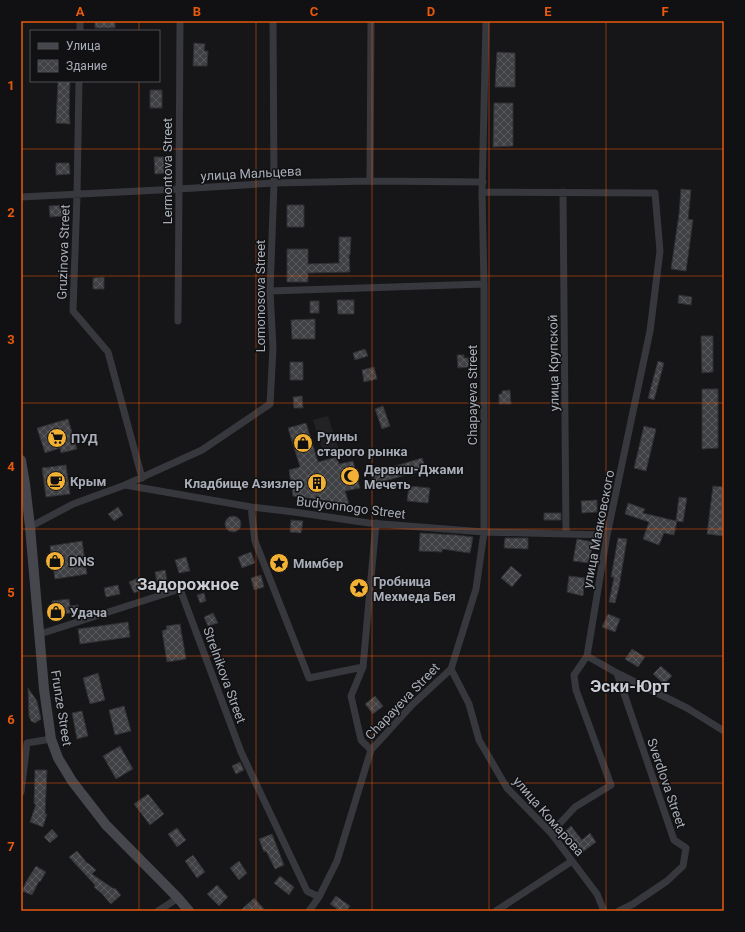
<svg xmlns="http://www.w3.org/2000/svg" width="745" height="932" font-family="Roboto,sans-serif">
  <style>
    .built { fill: #222225 }
    .building { fill: url(#building-cross-hatch); stroke: #303034 }
    .lines { fill: none; stroke-linecap: round; stroke-linejoin: round }
    .minor { stroke: #37383d; stroke-width: 7 }
    .secondary { stroke: #45474d; stroke-width: 10 }
    .grid { fill: none; stroke: #e8590c; stroke-width: 1; stroke-opacity: 0.55 }
    .labels { text-anchor: middle; stroke-width: 3; stroke-linejoin: round; paint-order: stroke }
    .street-label { font-size: 13px; fill: #a8adb8; stroke: #111113 }
    .poi-label { font-size: 13px; font-weight: bold; fill: #a8adb8; stroke: #111113; text-anchor: start }
    .district-label { font-size: 17px; font-weight: bold; fill: #c9ccd4; stroke: #111113 }
    .neatline { fill: none; stroke: #e8590c; stroke-width: 1.5 }
    .grid-label { font-size: 13px; text-anchor: middle; font-weight: bold; fill: #e8590c }
  </style>
  <defs>
    <pattern id="building-cross-hatch" width="8" height="8" patternUnits="userSpaceOnUse"><rect width="8" height="8" fill="#404145"/><path d="M0 0l8 8M0 8l8-8" fill="none" stroke="#595a5e"/></pattern>
  </defs>
  <rect width="100%" height="100%" fill="#161618"/>
  <path class="built" d="M328 416 340 453 325 458 313 420Z"/>
  <path class="building" d="M95 21H115V28H95Z
    M194 43 205 44 204 51H208L207 66H193Z
    M497 52 515 53V87H495Z
    M58 81H70L69 114 70 124 56 123Z
    M150 90H162V108H150Z
    M494 103H513V146L493 147Z
    M154 157H169L170 173 155 174Z
    M56 163H69L70 174 56 175Z
    M681 189 691 190 688 219 693 220 686 271 671 269 679 214Z
    M65 205 66 216 50 217 49 206Z
    M287 205H304V227H287Z
    M339 237H351L350 255H349L350 272 308 273V282H287V249H308V264L339 263Z
    M104 277V289H93V278Z
    M679 295 692 297 691 305 678 303Z
    M337 300H354V314H338Z
    M310 301H319V313H310Z
    M315 319V339H292L291 320Z
    M701 336H713V372L702 373Z
    M365 349 368 356 355 360 353 353Z
    M457 355H464V358H469V367L458 368Z
    M658 361 664 363 654 400 648 398Z
    M290 362H303V380H290Z
    M374 367 377 379 364 382 362 370Z
    M702 389H718V448L702 449Z
    M510 390 511 404H499V394H502V391Z
    M302 396 303 408H294L293 397Z
    M383 406 390 426 382 429 375 409Z
    M68 419 77 449 61 453 60 448 45 453 37 428Z
    M306 423 318 462 337 457 339 464 353 461 360 488 345 491 349 504 293 496 289 470 300 467 288 428Z
    M644 426 656 429 646 471 634 468Z
    M422 458 426 469 375 484 372 473Z
    M66 465 70 494 46 497 42 468Z
    M409 486 430 488 428 503 407 501Z
    M713 486 724 487V536L707 534Z
    M679 497 687 498 683 522 677 521 674 535 664 533 659 545 643 539 649 522 625 514 628 503 645 509 643 513 676 521Z
    M597 500V512L582 513 581 501Z
    M118 507 123 515 114 521 108 514Z
    M544 513H561V520H544Z
    M225 524a8 8 0 1 1 16 0a8 8 0 1 1-16 0Z
    M291 520 303 521 301 533 290 532Z
    M420 533 456 535 473 537 470 553 442 549V552L419 551Z
    M505 538H528V549L504 548Z
    M618 538 627 539 619 587 615 603 609 602 614 577H611Z
    M577 539 593 542 589 563 573 561Z
    M82 541 87 574 55 579 50 546Z
    M251 552 255 563 242 568 238 557Z
    M186 557 190 571 179 573 175 560Z
    M511 566 522 575 512 587 501 578Z
    M165 570 167 580 157 582 155 572Z
    M261 575 264 587 254 590 251 578Z
    M569 576 585 578 583 596 567 592Z
    M140 577 145 588 134 593 129 582Z
    M118 585 120 594 106 597 104 588Z
    M204 593 206 601 200 603 197 595Z
    M69 599 70 606 78 605 79 612 53 615 52 601Z
    M213 613 218 623 208 626 204 617Z
    M608 614 620 619 615 632 602 627Z
    M128 622 130 637 80 644 78 629Z
    M180 624 186 659 167 662 162 631 167 629 166 626Z
    M632 649 645 657 638 667 625 659Z
    M661 666 672 676 664 684 653 674Z
    M98 673 105 700 90 704 83 678Z
    M28 688 37 701 41 719 35 723 31 721 29 716Z
    M375 696 383 706 373 714 365 704Z
    M124 706 131 731 115 735 109 710Z
    M82 711 88 736 77 739 72 713Z
    M120 746 133 769 116 779 103 756Z
    M240 762 244 770 236 774 232 766Z
    M35 770H47L45 814H47L43 827 30 822 36 804H34Z
    M148 794 164 814 150 825 134 804Z
    M571 826 582 840 590 833 596 842 580 854 564 832Z
    M177 828 186 840 177 847 168 834Z
    M52 829 58 836 50 843 44 837Z
    M272 834 284 865 275 869 266 851 264 852 259 839Z
    M77 851 87 863H88L96 870 92 874 114 889 115 888 121 895 111 904 101 893 94 887 95 885 69 857Z
    M193 855 205 872 197 878 185 861Z
    M239 861 247 873 239 880 230 868Z
    M36 866 46 872 40 882 39 881 32 895 22 891 26 882Z
    M280 876 294 887 289 895 274 883Z
    M217 885 228 897 219 906 207 894Z
    M336 896 350 906 346 911H340L330 904Z
    M254 898 266 911H240Z"/>
  <g class="lines">
    <path class="minor" d="M80 31V21
      M79 81 77 195 73 311 108 352 142 478
      M370 181 371 21
      M482 192 655 193 660 251 650 331 607 535 587 656 574 675 576 690 611 785 575 807 551 833
      M563 192 566 534
      M21 197 179 189 274 183 370 181 483 182
      M270 291 484 284
      M178 321 179 189 180 21
      M125 485 202 450 270 404 273 348 270 291 274 183 273 21
      M251 507 255 541 309 678 363 667
      M30 527 73 504 125 485 251 507 294 512 369 523 484 532 607 535
      M40 634 180 589 241 752 307 891 319 897
      M587 656 617 673 687 708 724 731
      M451 669 469 704 479 740 507 788 551 833 597 894 604 911
      M617 673 674 840 686 848 683 866 667 881 633 904 619 911
      M371 750 361 740 351 696 363 667 376 523
      M21 792 27 743 51 739
      M158 911 178 898
      M309 911 319 897 337 861 371 750 412 705 451 669 476 589 484 532V284L482 192 486 21
      M496 911 572 861"/>
    <path class="secondary" d="M21 460 25 484 30 527 44 689 51 739 58 758 72 781 106 825 178 898 189 911"/>
  </g>
  <path class="grid" d="M139 21V31M256 21V911M372 21V911M489 21V911M606 21V911M139 81V911M21 149H724M21 276H724M21 403H724M21 529H724M21 656H724M21 783H724"/>
  <defs>
    <g id="supermarket-disc" transform="scale(1)"><circle r="9.5" fill="#f2b134" stroke="#111113"/><path d="M-6-5.5h2.5l.6 2H6L4.5 2H-2.5L-4.4-4H-6ZM-1.5 3.2a1.3 1.3 0 1 0 .1 0ZM3 3.2a1.3 1.3 0 1 0 .1 0Z" fill="#111"/></g>
    <g id="shop-disc" transform="scale(1)"><circle r="9.5" fill="#f2b134" stroke="#111113"/><path d="M-5-2.5h2.3a2.7 3.5 0 0 1 5.4 0H5L5.5 6h-11ZM-1.5-2.5h3a1.5 2.3 0 0 0-3 0Z" fill="#111"/></g>
    <g id="mosque-disc" transform="scale(1)"><circle r="9.5" fill="#f2b134" stroke="#111113"/><path d="M3.5-4.9A6 6 0 1 0 3.5 4.9A5 5 0 1 1 3.5-4.9Z" fill="#111"/></g>
    <g id="cafe-disc" transform="scale(1)"><circle r="9.5" fill="#f2b134" stroke="#111113"/><path d="M-5.5-4.5H6V0H3Q3 3.5 0 3.5H-2.5Q-5.5 3.5-5.5 0ZM3-3.2v2h1.7v-2ZM-6 4.5H4V6H-6Z" fill="#111"/></g>
    <g id="building-disc" transform="scale(1)"><circle r="9.5" fill="#f2b134" stroke="#111113"/><path d="M-4-6H4V6H1V3H-1V6H-4ZM-2.5-4.3h1.7v1.8h-1.7ZM.8-4.3h1.7v1.8H.8ZM-2.5-1h1.7V.8h-1.7ZM.8-1h1.7V.8H.8Z" fill="#111"/></g>
    <g id="sight-disc" transform="scale(1)"><circle r="9.5" fill="#f2b134" stroke="#111113"/><path d="M0-6L1.8-2.2L6-1.7L2.9 1.2L3.7 5.4L0 3.3L-3.7 5.4L-2.9 1.2L-6-1.7L-1.8-2.2Z" fill="#111"/></g>
  </defs>
  <g fill-rule="evenodd">
    <use href="#supermarket-disc" x="57" y="438"/>
    <use href="#shop-disc" x="303" y="443"/>
    <use href="#mosque-disc" x="350" y="476"/>
    <use href="#cafe-disc" x="56" y="481"/>
    <use href="#building-disc" x="317" y="483"/>
    <use href="#shop-disc" x="55" y="561"/>
    <use href="#sight-disc" x="279" y="563"/>
    <use href="#sight-disc" x="359" y="588"/>
    <use href="#shop-disc" x="56" y="612"/>
  </g>
  <g class="labels">
    <g class="street-label">
      <text transform="translate(167 171) rotate(-90)" y="5">Lermontova Street</text>
      <text transform="translate(251 173) rotate(-3)" y="5">улица Мальцева</text>
      <text transform="translate(63 252) rotate(-88)" y="5">Gruzinova Street</text>
      <text transform="translate(260 296) rotate(-90)" y="5">Lomonosova Street</text>
      <text transform="translate(553 363) rotate(-91)" y="5">улица Крупской</text>
      <text transform="translate(472 395) rotate(-90)" y="5">Chapayeva Street</text>
      <text transform="translate(351 507) rotate(7)" y="5">Budyonnogo Street</text>
      <text transform="translate(598 529) rotate(-79)" y="5">улица Маяковского</text>
      <text transform="translate(225 675) rotate(70)" y="5">Strelnikova Street</text>
      <text transform="translate(402 701) rotate(-46)" y="5">Chapayeva Street</text>
      <text transform="translate(62 708) rotate(81)" y="5">Frunze Street</text>
      <text transform="translate(667 783) rotate(71)" y="5">Sverdlova Street</text>
      <text transform="translate(549 816) rotate(49)" y="5">улица Комарова</text>
    </g>
    <g class="poi-label">
      <text x="317" y="441">Руины<tspan x="317" dy="15">старого рынка</tspan></text>
      <text x="71" y="443">ПУД</text>
      <text x="364" y="474">Дервиш-Джами<tspan x="364" dy="15">Мечеть</tspan></text>
      <text x="70" y="486">Крым</text>
      <text x="303" y="488" text-anchor="end">Кладбище Азизлер</text>
      <text x="69" y="566">DNS</text>
      <text x="293" y="568">Мимбер</text>
      <text x="373" y="586">Гробница<tspan x="373" dy="15">Мехмеда Бея</tspan></text>
      <text x="70" y="617">Удача</text>
    </g>
    <g class="district-label">
      <text x="188" y="590">Задорожное</text>
      <text x="630" y="692">Эски-Юрт</text>
    </g>
  </g>
  <rect width="745" height="932" fill="none" stroke="#111113" stroke-width="44"/>
  <rect x="30" y="30" width="130" height="52" fill="#111113" stroke="#4d4f55"/>
  <rect x="38" y="43" width="20" height="6" fill="#45474d" stroke="#4d4f55"/>
  <text x="66" y="50" font-size="12" fill="#a8adb8">Улица</text>
  <rect x="38" y="60" width="20" height="12" fill="url(#building-cross-hatch)" stroke="#4d4f55"/>
  <text x="66" y="70" font-size="12" fill="#a8adb8">Здание</text>
  <rect x="22" y="22" width="701" height="888" class="neatline"/>
  <g class="grid-label">
    <text x="80" y="16">A</text>
    <text x="197" y="16">B</text>
    <text x="314" y="16">C</text>
    <text x="431" y="16">D</text>
    <text x="548" y="16">E</text>
    <text x="665" y="16">F</text>
    <text x="11" y="90">1</text>
    <text x="11" y="217">2</text>
    <text x="11" y="344">3</text>
    <text x="11" y="471">4</text>
    <text x="11" y="597">5</text>
    <text x="11" y="724">6</text>
    <text x="11" y="851">7</text>
  </g>
</svg>
